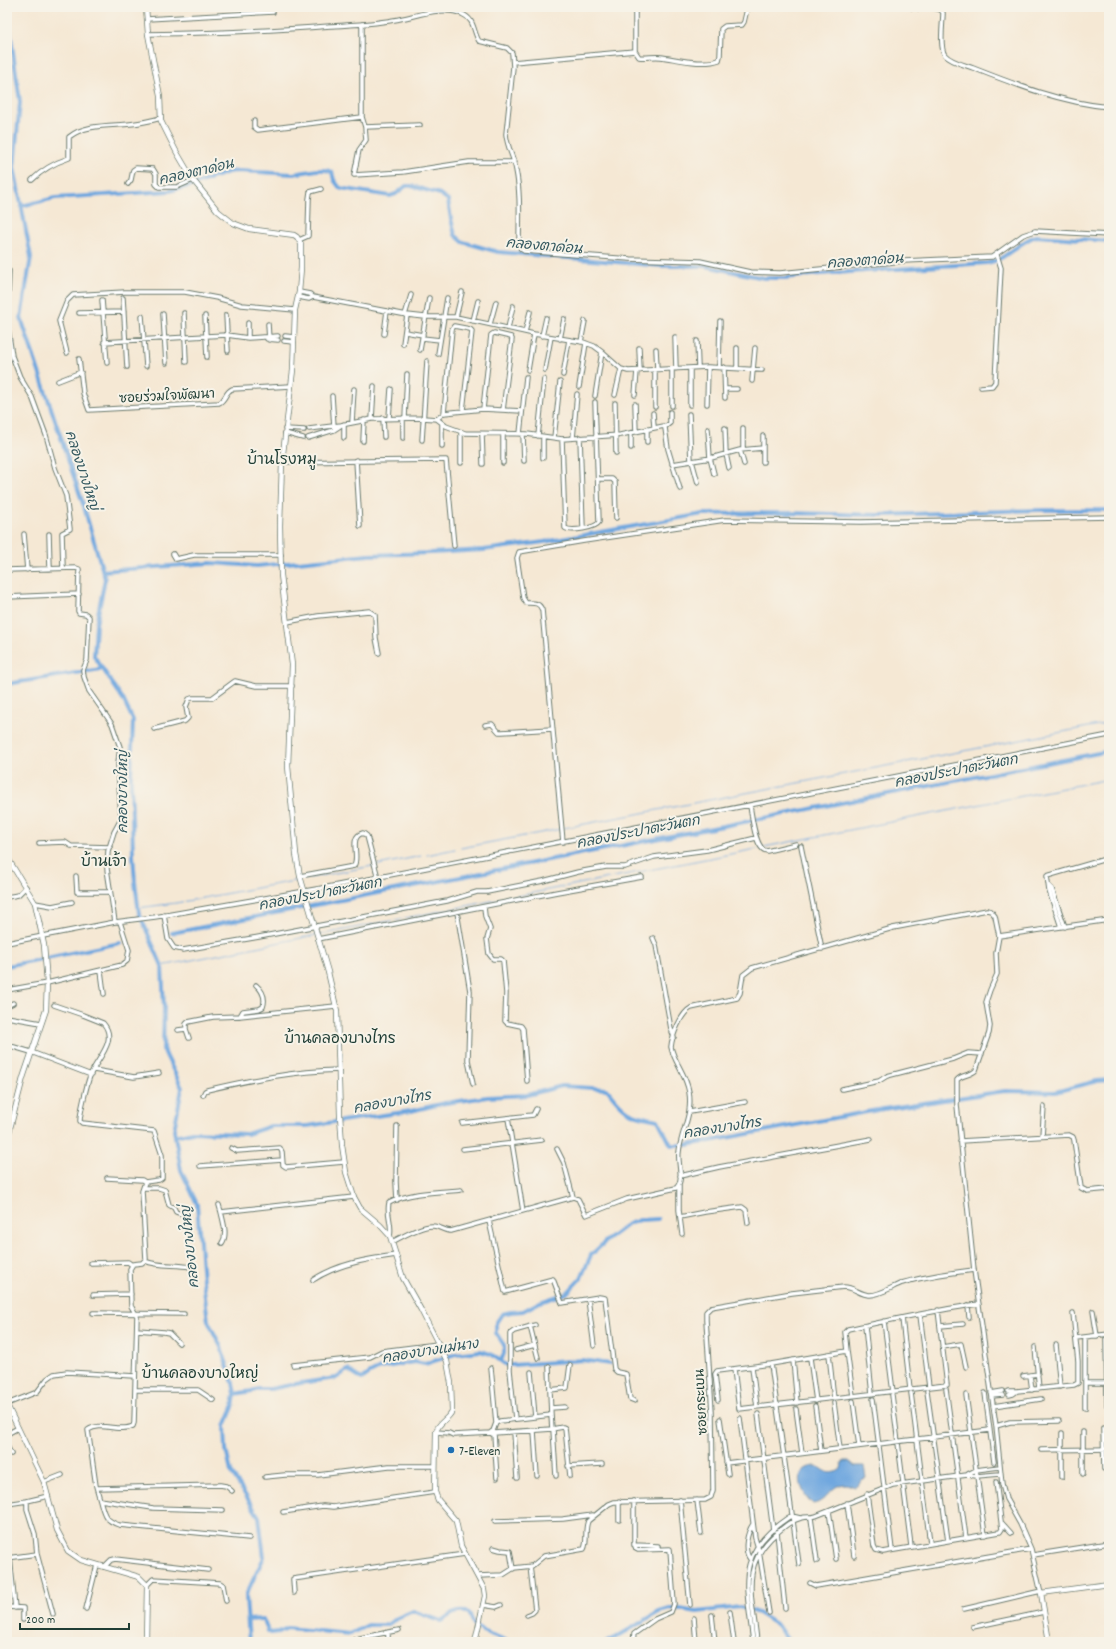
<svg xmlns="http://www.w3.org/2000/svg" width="1116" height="1649" font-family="Dekko,'Playpen Sans Thai',sans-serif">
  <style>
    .water { fill: #70a7df; stroke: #48728a }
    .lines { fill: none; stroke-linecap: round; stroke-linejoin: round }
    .stream { stroke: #70a7df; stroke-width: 1 }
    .canal { stroke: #70a7df; stroke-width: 4 }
    .minor-tunnel { stroke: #cac6b4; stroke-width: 3.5; stroke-dasharray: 3.5 2; stroke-linecap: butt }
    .minor-casing { stroke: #6a796c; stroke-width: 5.5 }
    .tertiary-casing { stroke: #6a796c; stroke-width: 6 }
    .minor { stroke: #fff; stroke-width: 3.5 }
    .tertiary { stroke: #fff; stroke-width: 4.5 }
    .poi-dot { fill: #1f6fb2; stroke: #f7f3e8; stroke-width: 1.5 }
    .labels { text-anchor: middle; stroke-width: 4; stroke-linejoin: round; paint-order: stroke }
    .street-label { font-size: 13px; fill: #1f3d34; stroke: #f7f3e8 }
    .poi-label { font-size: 13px; fill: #1f3d34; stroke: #f7f3e8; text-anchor: start }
    .water-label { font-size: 14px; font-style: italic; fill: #33585f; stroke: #f7f3e8 }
    .quarter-label { font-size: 15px; fill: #1f3d34; stroke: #f7f3e8 }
  </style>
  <rect width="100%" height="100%" fill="#f7f3e8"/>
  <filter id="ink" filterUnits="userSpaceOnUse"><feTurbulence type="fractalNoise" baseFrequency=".025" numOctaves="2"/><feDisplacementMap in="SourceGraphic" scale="8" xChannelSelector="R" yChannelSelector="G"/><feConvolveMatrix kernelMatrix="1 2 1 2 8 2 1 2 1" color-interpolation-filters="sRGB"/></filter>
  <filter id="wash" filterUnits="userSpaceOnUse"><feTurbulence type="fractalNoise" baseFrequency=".012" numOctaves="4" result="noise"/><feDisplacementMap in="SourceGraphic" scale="16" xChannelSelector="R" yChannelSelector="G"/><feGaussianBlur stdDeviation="0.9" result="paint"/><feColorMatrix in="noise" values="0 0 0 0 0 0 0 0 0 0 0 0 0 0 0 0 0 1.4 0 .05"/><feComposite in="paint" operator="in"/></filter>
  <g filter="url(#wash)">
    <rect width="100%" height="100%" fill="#f5e8d4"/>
    <path class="water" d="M845 1461H849L855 1466H864L866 1478 861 1480 858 1485 855 1487C852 1486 848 1484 845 1484 829 1485 828 1502 813 1504 799 1492 792 1466 817 1466 825 1472 832 1476 841 1469L842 1463Z"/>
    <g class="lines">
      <path class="stream" d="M564 828 1109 723
        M764 847 1109 779
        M461 848 561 829
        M427 855 455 849
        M378 865 421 856
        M304 879 372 866
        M138 908 176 903 299 880
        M319 935 761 848
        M162 966 316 935"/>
      <path class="canal" d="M7 9 20 102 14 167 31 257 21 318 84 507 105 579 96 624 94 656 123 699 133 720 131 778 133 855 135 882 139 913 162 966 164 1009 163 1049 182 1088 174 1130 181 1170 197 1204 203 1281 208 1321 221 1347 233 1383 235 1394 233 1407 225 1426 226 1450 231 1472 259 1517 264 1557 246 1595 249 1642
        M21 206 55 198 169 191 190 186 228 172 237 171 293 174 317 170H326L332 172 334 180 340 188 390 196 396 194 406 186H411L440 194 448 200 451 219 455 235 463 242 498 252 662 266H705L764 278H785L820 274 987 263C1006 260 1018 242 1036 236L1109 241
        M102 571 211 563 257 566 369 555 431 553 484 550 544 542 703 514 784 513 880 515 1039 510H1109
        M7 684 101 669
        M172 933 1109 751
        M7 966 120 943
        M175 1136 192 1132 247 1134 271 1126H307L411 1111 445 1103 487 1097 527 1095 562 1086 607 1089C625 1113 630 1115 658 1120L671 1145H688L883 1109 1005 1091 1055 1092 1097 1081 1109 1080
        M501 1361 504 1353V1345L496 1333V1323L502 1314 511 1312 523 1311 540 1302 567 1293 581 1278 591 1255 606 1241 628 1224 640 1220 658 1219
        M235 1394 252 1391 259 1389H270L301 1383 336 1378C341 1376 343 1372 348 1370L358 1377 362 1379 370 1373 380 1368 414 1362 425 1364 455 1354 480 1351 491 1354 506 1365H513L582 1360 610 1364
        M248 1620 263 1619 268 1631 271 1633 279 1632 287 1628 350 1634 368 1625H387L397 1618 413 1611 441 1621C450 1615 458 1609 469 1613L474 1625 482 1631 511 1642
        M523 1642H528
        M608 1642 659 1612 670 1609 674 1608 697 1612 740 1607 758 1613 777 1625 789 1642"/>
    </g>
  </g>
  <g filter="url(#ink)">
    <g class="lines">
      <path class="minor-tunnel" d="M435 1437 453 1435"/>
      <g class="minor-casing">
        <path id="minor" d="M635 7V51L639 57C646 58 654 56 661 57 677 59 703 66 719 60L720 56 721 29 725 26 742 25 744 22 747 9
          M909 7C920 11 932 5 941 10L943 13C943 22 939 48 945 55 951 62 965 65 973 68 1016 85 1063 103 1109 107
          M147 19 273 12
          M362 24V117L365 127 366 140 359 150 354 175 403 172 469 162H515
          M148 34C209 33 269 31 330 26 351 25 373 24 394 20 415 17 442 5 462 14 475 19 473 32 479 41L507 48 512 53 513 67 506 134C507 147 514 158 516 170 521 195 519 220 519 245L521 249 524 251 630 259 700 261 750 272 780 273 904 261 992 257 1023 235 1035 231 1109 235
          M513 62 635 51
          M254 121V127L258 130 362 117
          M365 127 420 125
          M32 180C43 169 54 163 69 158V137C85 124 111 126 130 124 140 123 150 121 161 118
          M128 184 131 180 133 170 136 168 153 169 156 174V184L159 187H177L193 180
          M299 240 308 236 309 199 310 192 321 189
          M9 271 7 322 12 356 20 377 32 397 46 435 55 468 66 496 70 529 62 533 63 568
          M299 292 310 294 313 297
          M298 297 309 299 313 297 407 315 425 317H456L534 334 583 342 594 346 602 352 621 369 628 371 708 367 762 370
          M123 298 127 367
          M102 300 107 363
          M79 313 124 312
          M184 313 186 362
          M163 314 166 363
          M226 315 228 351
          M405 315 411 295
          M142 316 146 366
          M205 316 207 357
          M456 317 462 292
          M473 321 478 301
          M248 323V338
          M268 324 269 340
          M490 324 496 302
          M508 328 513 306
          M405 332 423 335
          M525 332 530 312
          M384 334 387 311
          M285 336 294 337
          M542 336 546 318
          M675 337 676 369
          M422 338 440 340
          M267 339 278 340
          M560 339 564 319
          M284 341 294 342
          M697 341 698 367
          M104 342 206 336 227 335 248 338 278 336
          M581 342 585 321
          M403 344 407 315
          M639 348 640 371
          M656 349 657 369
          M420 350 429 298
          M67 353 59 321 67 301 73 295 125 292H185L217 298 242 305 295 310
          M438 354 447 298
          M79 359 83 393 89 410 219 403C226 400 225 392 232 389L291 386
          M719 367 720 321
          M724 367 725 398
          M690 368V405
          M737 368V348
          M655 369V407
          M672 369V406
          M528 370 534 334
          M545 370 551 337
          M563 375 569 340
          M58 381 81 372
          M752 381 755 348
          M579 387 586 343
          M981 387 992 386 995 382 1001 268 997 255
          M725 389H737
          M615 395 621 369
          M635 395 637 371
          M332 396 334 427
          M595 396 602 352
          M615 403 616 453
          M635 404 636 432
          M707 404 708 367
          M483 409 491 335 494 333 511 337 512 339 503 410
          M444 413 483 409 522 411
          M653 413 654 427
          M689 414 691 461
          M383 418 384 437
          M389 418 391 389
          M405 418 407 374
          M372 419 374 386
          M437 419 444 413 452 329 454 326 470 329 472 331 463 410
          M352 422 354 389
          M665 427 670 423V412
          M725 428 726 454 729 468
          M285 429 304 430
          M309 429 341 425 372 419 423 418 437 419 446 426 465 433 527 434 562 439 620 435 664 426 665 428 668 449 680 489
          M647 429V442
          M708 429 710 458 714 474
          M285 433 303 438
          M631 433V448
          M482 434 483 464
          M503 434V463
          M520 434 526 377
          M523 434 524 461
          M538 436 544 379
          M763 436V462
          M543 437V458
          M580 437 583 528
          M308 438 334 430 340 426
          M344 438V424
          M403 438V418
          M554 438 560 382
          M573 438 577 394
          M562 439 565 528C571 532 596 528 599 522L595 402
          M422 440 427 361
          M363 441 364 420
          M442 446V424
          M743 449V428
          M740 450 744 464
          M356 460 360 526
          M692 461 698 483
          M282 462 446 460 454 546
          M461 463V432
          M672 464 711 458 740 450 763 448
          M598 479H612L615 482 616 518
          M24 534 27 570
          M49 534 50 569
          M173 554 176 559 194 555H281
          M7 570 76 568 79 569 78 611 79 613 86 614 89 617 87 660 83 670 84 677 89 691 112 724 120 747 118 763 121 819 114 832 108 851 107 869 115 922
          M7 597 79 594
          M287 622 318 616 369 611 375 615 376 638 379 653
          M485 725 492 724 499 732H502L552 729
          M154 729 185 721 188 718 186 707 189 699 192 698H212L235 681 256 686H292
          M750 806C752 816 755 850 767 851L796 844
          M563 842 542 610C539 602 534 603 526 603L523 598 517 558 519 552 584 541 725 520 861 522 1109 517
          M39 843 65 842 71 846 110 847
          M801 846 822 949
          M76 876 77 892H109
          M300 876 354 866C360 856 348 837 363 833L367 836 378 878
          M1049 886 1052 889 1065 927
          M7 897 18 895 26 887
          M35 903 52 906 72 902
          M484 907 485 916 490 929 487 939 489 954 493 959H501L503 961 506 993 505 1021 507 1023 521 1026 523 1029 527 1081
          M457 912 470 991 468 1060 473 1084
          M164 915 168 939 174 948 183 950 259 937 447 901 477 892H487L543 881 578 872 606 867H625L654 857 707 850 756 838
          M1061 927 1049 891 1047 876 1109 858
          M999 936 1109 920
          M653 938 656 945 671 1029 674 1037
          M318 939 557 892 642 877
          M7 943 115 922 155 917 328 887 1109 735
          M101 971 104 994
          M7 990 47 983 122 965 127 961 129 950 120 922
          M54 1005 83 1015 103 1023C119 1041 96 1059 90 1076 87 1084 80 1113 80 1121L82 1123 154 1131 162 1155V1178L159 1180 145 1182 142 1191 146 1259 142 1263 133 1264 130 1269 131 1306 137 1316 134 1423 133 1426C120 1433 101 1421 88 1430L96 1486 100 1500 153 1508 223 1510
          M7 1006 13 1003
          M240 1016 243 1011 259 1009 263 1007C266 998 263 991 256 985
          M7 1017 41 1023
          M186 1029 189 1038
          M178 1030 186 1029V1024L188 1022 213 1017 240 1016 336 1006
          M7 1045 31 1052 91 1075
          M94 1070 134 1077 159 1073
          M842 1089 879 1081 887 1076 953 1059 968 1053 982 1054
          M203 1095 205 1091 207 1090C250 1080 294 1071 339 1070
          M690 1112 745 1102
          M508 1118 523 1211
          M462 1123 533 1115 536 1109
          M397 1126 396 1182 397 1200
          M1042 1136 1044 1106
          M960 1141 1069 1135 1073 1137 1074 1140 1081 1188 1087 1191 1109 1189
          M231 1148 237 1151 280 1148 282 1152 283 1165 286 1167 344 1162
          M463 1149 542 1140
          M557 1149 564 1163 573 1197
          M200 1166 282 1160
          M680 1176 719 1167 871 1139
          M107 1178 142 1180 145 1182
          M679 1185V1210L682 1234
          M143 1188H159L165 1190 169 1205 174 1208 176 1212 186 1216
          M219 1205 221 1212 354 1197
          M221 1212C223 1221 228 1235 222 1243
          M680 1217 705 1212 742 1207 746 1210 748 1223
          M489 1221 505 1292 553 1279 562 1303 599 1297 605 1298 614 1369 617 1372 626 1374 630 1399 635 1401
          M390 1236C393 1225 386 1214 389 1203 410 1192 438 1192 461 1190
          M392 1242C401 1237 423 1225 433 1226 439 1226 444 1231 451 1231L573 1197 578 1199 586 1215 627 1199 676 1188C685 1180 677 1163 679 1152 681 1131 693 1115 689 1092 686 1074 674 1062 671 1047 672 1036 681 1013 691 1008L737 998 740 993 743 975 752 968 893 928 987 910 991 911 995 916 999 936 996 953 997 974 990 990 986 1002 990 1026 989 1033 976 1070C971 1076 962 1074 957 1080V1105L974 1270 996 1426 1002 1484 1006 1499 1020 1524 1031 1549 1041 1593
          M145 1261C159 1267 175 1264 190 1267
          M91 1263 128 1262 132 1265
          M313 1280C337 1264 367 1259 396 1255
          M93 1295 131 1294
          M588 1299 594 1346
          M968 1305 969 1317
          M1093 1311 1097 1336
          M93 1313 184 1314
          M920 1315 929 1387
          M902 1318 910 1389
          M884 1321 893 1392
          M530 1326 538 1358
          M865 1326 872 1394
          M940 1326 963 1324
          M137 1330 164 1332 169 1333 179 1343
          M1076 1338 1109 1334
          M1106 1339 1107 1405
          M1085 1340V1408
          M1056 1345 1060 1387
          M942 1347 961 1344 966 1367
          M1035 1347 1039 1389
          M516 1350 535 1345
          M847 1351 853 1396
          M829 1354 834 1399
          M810 1358 816 1401
          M793 1360 797 1403
          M771 1364 799 1564
          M293 1365 370 1357 382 1351 438 1344
          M549 1367 551 1415
          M752 1367 757 1407
          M491 1368 496 1423
          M734 1369 739 1409 947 1385 938 1310
          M531 1372 535 1417
          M1030 1375 1032 1390
          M1023 1376 1038 1374
          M1085 1383H1109
          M946 1389 966 1538
          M135 1390H198L213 1400
          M550 1390 567 1388 570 1365
          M927 1391 948 1541
          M1008 1391H1017L1074 1385 1078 1383V1361L1073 1313
          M911 1393 930 1543
          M985 1393 994 1462
          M991 1393 1003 1391
          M892 1395 911 1546
          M966 1395 985 1535
          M1009 1395 1013 1394 1017 1391
          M992 1396 1003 1395
          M873 1399 892 1550
          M718 1400 715 1374 717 1371 771 1364 847 1351 845 1332 848 1329C892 1320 935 1310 979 1304
          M853 1401 859 1446
          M834 1403 840 1449
          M7 1404 37 1392 47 1379 54 1374 67 1372 135 1376
          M815 1406 821 1451
          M993 1406 1041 1399
          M551 1408 565 1407
          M796 1409 802 1453
          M758 1414 773 1530
          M740 1418 755 1538 759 1551 769 1613
          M515 1419 510 1370V1334L514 1331 535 1325
          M720 1419 728 1474
          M996 1426 1010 1422 1059 1421
          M1103 1428 1104 1469
          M552 1429 563 1427 565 1428 570 1476
          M553 1429 556 1476
          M493 1431 494 1434H492L491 1432 493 1431 496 1423 500 1421 551 1415 552 1429 494 1433
          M534 1431 537 1476
          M436 1432 449 1433 453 1435 491 1433
          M514 1432 517 1478
          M1083 1432V1474
          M7 1434 18 1428
          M494 1434 497 1478
          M7 1446 11 1454
          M1041 1450 1109 1449
          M726 1463 990 1430
          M568 1466 602 1464
          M968 1474 976 1470 999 1467
          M265 1477 285 1475H318L389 1466H434
          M1062 1477V1433
          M44 1482 62 1475
          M97 1488 220 1485 226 1486 232 1491
          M867 1494 874 1546 876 1550 883 1552 1000 1532 1002 1529 996 1482
          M100 1500C104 1514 104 1520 119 1525L249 1538
          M680 1500 690 1605
          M697 1500 701 1533
          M634 1501V1545L658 1546
          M847 1503 854 1556
          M7 1504 27 1501
          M829 1511 836 1559
          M283 1512 323 1506 333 1507 435 1492
          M811 1518 817 1561
          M619 1520V1501
          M495 1521 563 1519 593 1515
          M1002 1523 1011 1533
          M777 1532 785 1608
          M493 1548 500 1550 510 1551 513 1569
          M37 1554 53 1614
          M1033 1555 1109 1543
          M10 1557 15 1608
          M7 1558 37 1554 35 1534 27 1509V1501L48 1496
          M750 1559C743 1550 747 1533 753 1524
          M104 1567 111 1560 115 1559 208 1570
          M478 1576 503 1575 514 1568 532 1566 544 1556 584 1549C588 1541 584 1530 588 1521L609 1504 614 1502 705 1500 711 1497 713 1490 712 1412 706 1320V1312L711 1307 792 1293 844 1287C854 1287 860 1295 870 1295 880 1295 892 1287 902 1283 925 1276 950 1273 974 1270
          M810 1583 816 1586 1031 1549
          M147 1585 153 1579 220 1583 223 1585 226 1601
          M294 1593 293 1579 465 1554
          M483 1605 496 1607 501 1605
          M7 1607 23 1608V1620
          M86 1609 97 1565
          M964 1609 1041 1591
          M730 1612 734 1642
          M527 1615 532 1613 535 1610 530 1566
          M712 1615 715 1642
          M694 1618 696 1642
          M973 1627 1044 1612
          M388 1632V1642
          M353 1642 355 1639 399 1630
          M633 1642 634 1634 655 1619 671 1612 674 1604 670 1549 638 1550 636 1549 635 1546
          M753 1642C747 1585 733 1554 789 1517L792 1516 800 1518
          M757 1642C753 1598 738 1565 778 1532 785 1526 792 1520 801 1518 806 1516 811 1518 816 1516L893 1485 967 1475 977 1476 1000 1474"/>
      </g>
      <g class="tertiary-casing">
        <path id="tertiary" d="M146 7 148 34 160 96 161 121 176 151 193 180 218 211 233 223 249 229 294 235 297 237 301 244V268L299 292 295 310 293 370 282 462 280 526 281 575 292 665 288 766 296 854 300 876 328 972 337 1011 340 1115 342 1145 346 1172 354 1197 360 1208 380 1225 390 1236 403 1278 421 1310 447 1361 451 1383 452 1411C448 1420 438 1422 436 1432L435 1492 438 1500 456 1521 461 1546 484 1589 485 1596 475 1642
          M7 857 35 903 44 945 47 983 46 1010 23 1078 7 1140
          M7 1405 44 1482 57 1530 68 1551 81 1560 139 1577 147 1585 146 1642
          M1049 1642 1041 1593 1109 1584"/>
      </g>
      <use href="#minor" class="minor"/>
      <use href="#tertiary" class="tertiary"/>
    </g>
  </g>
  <circle class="poi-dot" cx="451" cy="1450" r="4"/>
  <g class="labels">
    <g class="street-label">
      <text transform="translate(167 395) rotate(-3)" y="5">ซอยร่วมใจพัฒนา</text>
      <text transform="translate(700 1402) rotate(-93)" y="5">ซอยกระเบน</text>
    </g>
    <g class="poi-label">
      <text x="459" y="1455">7-Eleven</text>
    </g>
    <g class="water-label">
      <text transform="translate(196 171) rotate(-13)" y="5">คลองตาด่อน</text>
      <text transform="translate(544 245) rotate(5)" y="5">คลองตาด่อน</text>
      <text transform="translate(865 260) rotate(-4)" y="5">คลองตาด่อน</text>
      <text transform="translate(83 470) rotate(72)" y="5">คลองบางใหญ่</text>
      <text transform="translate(956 770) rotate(-11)" y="5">คลองประปาตะวันตก</text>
      <text transform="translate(122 792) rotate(-90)" y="5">คลองบางใหญ่</text>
      <text transform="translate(638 831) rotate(-11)" y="5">คลองประปาตะวันตก</text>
      <text transform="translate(320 893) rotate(-11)" y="5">คลองประปาตะวันตก</text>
      <text transform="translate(392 1101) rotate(-10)" y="5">คลองบางไทร</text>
      <text transform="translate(722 1127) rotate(-9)" y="5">คลองบางไทร</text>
      <text transform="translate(189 1247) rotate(-96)" y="5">คลองบางใหญ่</text>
      <text transform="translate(430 1350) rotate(-9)" y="5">คลองบางแม่นาง</text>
    </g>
    <g class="quarter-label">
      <text x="282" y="464">บ้านโรงหมู</text>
      <text x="104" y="866">บ้านเจ้า</text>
      <text x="340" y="1043">บ้านคลองบางไทร</text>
      <text x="200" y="1378">บ้านคลองบางใหญ่</text>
    </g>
  </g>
  <rect width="1116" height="1649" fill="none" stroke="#f7f3e8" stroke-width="24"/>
  <path d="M20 1623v6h109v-6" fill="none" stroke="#1f3d34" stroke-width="2"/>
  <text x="26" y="1623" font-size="12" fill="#1f3d34" stroke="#f7f3e8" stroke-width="3" paint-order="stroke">200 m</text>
</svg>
